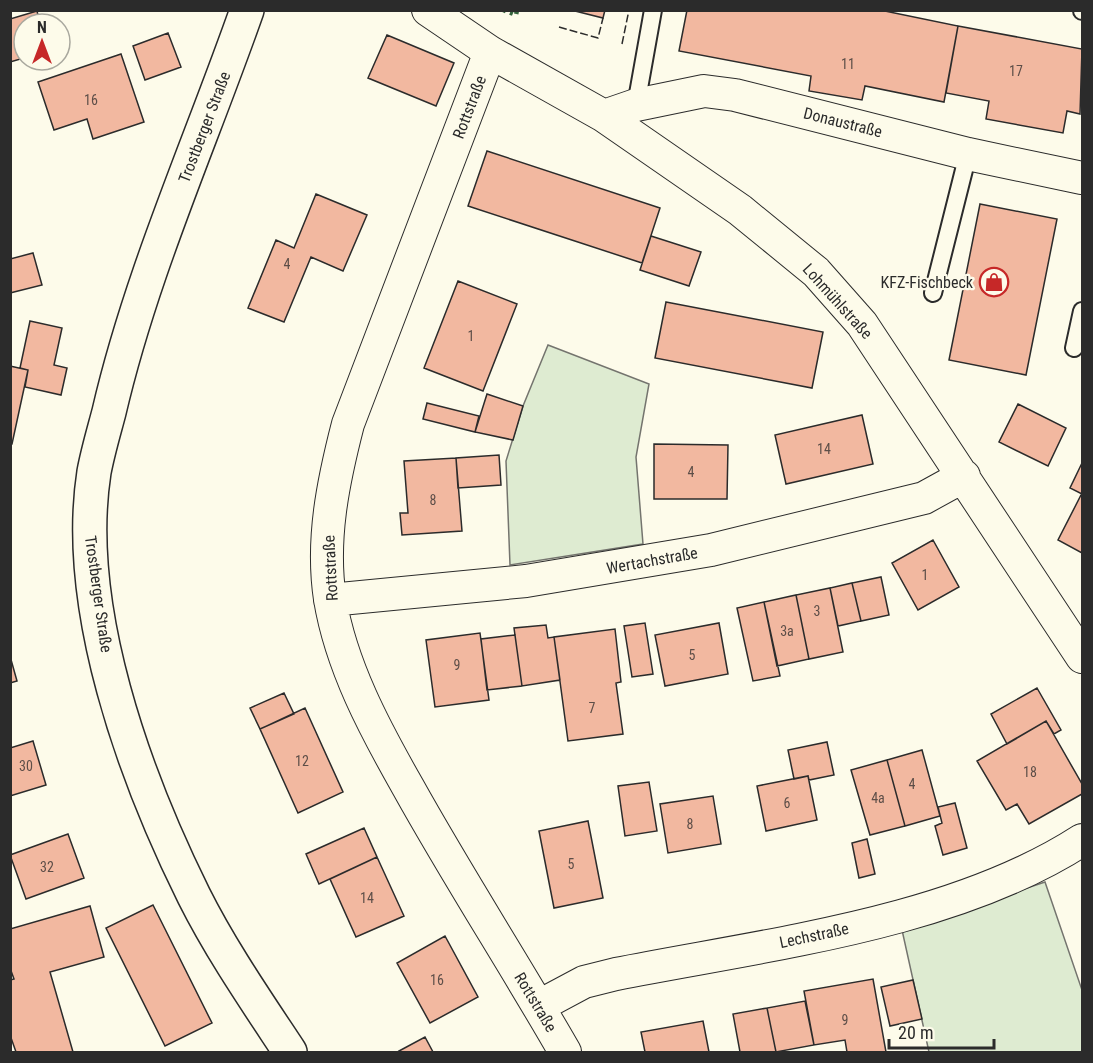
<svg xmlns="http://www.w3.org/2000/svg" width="1093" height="1063" font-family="'Roboto Condensed',sans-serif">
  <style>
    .green { fill: #deebd1; stroke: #74746e; stroke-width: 1.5 }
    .building { fill: #f2b8a0; stroke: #2b2b2b; stroke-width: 1.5 }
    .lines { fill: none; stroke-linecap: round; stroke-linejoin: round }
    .lane-casing { stroke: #2b2b2b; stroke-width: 20 }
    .street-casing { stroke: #2b2b2b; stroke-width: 34 }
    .secondary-casing { stroke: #2b2b2b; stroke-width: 36 }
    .lane { stroke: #fdfbea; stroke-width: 16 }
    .street { stroke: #fdfbea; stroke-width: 32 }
    .secondary { stroke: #fdfbea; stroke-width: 33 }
    .hedge { stroke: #34623c; stroke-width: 4.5; stroke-dasharray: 3 4.5; stroke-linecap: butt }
    .fence { stroke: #2b2b2b; stroke-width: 1.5; stroke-dasharray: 8 3; stroke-linecap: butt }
    .labels { text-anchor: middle; stroke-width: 4.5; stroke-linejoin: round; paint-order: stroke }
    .number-label { font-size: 14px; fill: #5d4e48 }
    .street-label { font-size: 16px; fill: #2b2b2b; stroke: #fdfbea }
    .poi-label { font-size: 16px; fill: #2b2b2b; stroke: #fdfbea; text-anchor: end }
  </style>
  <rect width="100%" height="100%" fill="#fdfbea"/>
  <path class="green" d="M548 345 649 384 636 457 643 544 510 565 506 461 523 406Z
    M1045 882 1082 990V1052H929L902 930Z"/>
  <path class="building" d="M571 10H605L603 18Z
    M687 10H880L958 26 944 102 865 86 862 100 809 91 811 76 679 51Z
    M37 11 40 24H24V58L10 62V19Z
    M958 26 1082 49 1080 114 1067 111 1063 133 986 119 989 101 946 93Z
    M168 33 181 67 145 80 133 46Z
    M387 35 454 63 436 106 368 78Z
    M121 54 144 122 93 139 87 119 54 130 38 82Z
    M487 151 660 208 642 263 468 206Z
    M316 194 367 215 343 271 311 257 284 322 248 308 276 240 294 248Z
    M980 204 1057 219 1026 375 949 360Z
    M651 236 701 252 689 286 640 270Z
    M33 253 42 285 10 293V259Z
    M458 281 517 304 483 391 424 368Z
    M666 302 823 332 812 388 655 358Z
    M30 321 62 328 54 365 67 368 61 395 25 387 28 370 20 368Z
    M10 366 28 370 12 444H10Z
    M487 394 523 406 513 440 475 432Z
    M427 403 479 416 475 432 423 419Z
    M1018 404 1066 428 1048 466 999 442Z
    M862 415 873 464 786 484 775 435Z
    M654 444 728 445 727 499H654Z
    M499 455 501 485 458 488 456 458Z
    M456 458 462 531 402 535 400 513H408L404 461Z
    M1082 463V494L1070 488Z
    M1081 495 1082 496V553L1058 540Z
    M933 540 959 587 918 610 892 563Z
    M881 577 889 615 861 621 852 583Z
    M852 583 861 621 838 626 830 588Z
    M830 588 843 652 809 659 796 595Z
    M796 595 809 659 777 666 764 602Z
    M764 602 780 676 753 681 737 608Z
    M645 623 653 674 632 677 624 626Z
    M719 623 728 674 665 686 655 635Z
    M546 625 548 638 554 637 560 680 522 686 514 628Z
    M615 629 621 682 616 683 623 734 568 741 554 637Z
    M480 633 489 700 435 707 426 640Z
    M515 635 522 686 487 690 481 639Z
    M10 656 17 681 10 683Z
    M1037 688 1061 730 1054 734 1046 721 1007 744 991 714Z
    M284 693 294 714 260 729 250 708Z
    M305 708 343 792 298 813 260 729Z
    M1046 721 1082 784V794L1029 824 1017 804 1006 810 977 761Z
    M33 741 46 785 10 796V748Z
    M827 742 834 775 809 780 808 776 794 779 788 750Z
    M922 750 940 816 905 826 887 760Z
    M887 760 905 826 870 835 851 770Z
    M808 776 817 820 766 831 757 786Z
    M649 782 657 831 625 836 618 786Z
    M713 796 721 844 668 853 660 804Z
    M955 803 967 848 943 855 935 826 942 823 938 807Z
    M588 821 603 898 554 908 539 831Z
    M364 828 377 857 319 884 306 854Z
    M68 834 84 878 26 899 10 855Z
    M867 839 875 874 859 878 852 843Z
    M377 857 404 916 356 937 330 879Z
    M153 905 212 1023 165 1046 106 928Z
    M90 906 104 957 50 972 73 1052H16L10 1035V980L14 979 10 968V929Z
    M445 936 478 997 430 1023 397 963Z
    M873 979 886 1052H847L845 1040 814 1045 804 991Z
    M913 980 922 1019 890 1026 881 987Z
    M805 1001 814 1045 776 1052 767 1008Z
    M767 1008 776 1052H740L733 1014Z
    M703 1021 709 1052H645L641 1032Z
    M425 1037 433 1052H400L399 1051Z"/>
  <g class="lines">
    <g class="lane-casing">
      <path id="lane" d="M1082 10V11
        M636 105 653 10
        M933 293 968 154
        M1074 348 1082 311"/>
    </g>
    <g class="street-casing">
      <path id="street" d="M428 10 490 52 604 116 740 210 816 272 862 324 1082 657
        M490 52 348 424C333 482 321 540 330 599 341 666 375 729 408 787 458 877 514 963 565 1052
        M604 116 636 105 704 91 735 95 968 154 1082 178
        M330 600 526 581 711 550 924 498 964 476
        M539 1006 584 982 616 974C767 944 952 924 1082 840"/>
    </g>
    <g class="secondary-casing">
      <path id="secondary" d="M247 10C200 144 141 274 109 412 104 431 98 451 94 472 73 607 134 775 194 896 221 950 257 1002 290 1052"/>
    </g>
    <use href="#lane" class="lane"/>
    <use href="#street" class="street"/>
    <use href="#secondary" class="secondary"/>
    <path class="hedge" d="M503 10 516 15 517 10"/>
    <path class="fence" d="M559 27 598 38 603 18
      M622 44 629 10"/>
  </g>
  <defs>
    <g id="shop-ring" transform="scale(1.5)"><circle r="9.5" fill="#fdfbea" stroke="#c62828" stroke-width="1.5"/><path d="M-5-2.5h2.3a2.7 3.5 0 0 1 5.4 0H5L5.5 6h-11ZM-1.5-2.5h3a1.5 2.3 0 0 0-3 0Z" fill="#c62828"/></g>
  </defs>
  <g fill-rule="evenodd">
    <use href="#shop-ring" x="994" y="282"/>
  </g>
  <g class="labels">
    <g class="number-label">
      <text x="848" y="69">11</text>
      <text x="1016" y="76">17</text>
      <text x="91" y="105">16</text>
      <text x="287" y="269">4</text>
      <text x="471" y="341">1</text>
      <text x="824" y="454">14</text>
      <text x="691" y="477">4</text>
      <text x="433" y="505">8</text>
      <text x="925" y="580">1</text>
      <text x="817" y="616">3</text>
      <text x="787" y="636">3a</text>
      <text x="692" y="660">5</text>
      <text x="457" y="670">9</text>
      <text x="592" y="713">7</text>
      <text x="302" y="766">12</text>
      <text x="26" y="771">30</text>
      <text x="1030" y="777">18</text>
      <text x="912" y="789">4</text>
      <text x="878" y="803">4a</text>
      <text x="787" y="808">6</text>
      <text x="690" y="829">8</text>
      <text x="571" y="869">5</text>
      <text x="47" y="872">32</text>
      <text x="367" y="903">14</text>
      <text x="437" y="985">16</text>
      <text x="845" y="1025">9</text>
    </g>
    <g class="street-label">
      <text transform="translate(469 107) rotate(-69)" y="6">Rottstraße</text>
      <text transform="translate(843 122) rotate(14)" y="6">Donaustraße</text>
      <text transform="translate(204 127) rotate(-69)" y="6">Trostberger Straße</text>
      <text transform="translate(838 301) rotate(48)" y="6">Lohmühlstraße</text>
      <text transform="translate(652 560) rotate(-10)" y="6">Wertachstraße</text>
      <text transform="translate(330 568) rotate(-93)" y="6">Rottstraße</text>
      <text transform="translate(99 594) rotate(82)" y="6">Trostberger Straße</text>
      <text transform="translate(814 935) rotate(-12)" y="6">Lechstraße</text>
      <text transform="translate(536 1002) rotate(59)" y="6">Rottstraße</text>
    </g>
    <g class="poi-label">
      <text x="973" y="288">KFZ-Fischbeck</text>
    </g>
  </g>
  <rect width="1093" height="1063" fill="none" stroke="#2b2b2b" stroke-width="24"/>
  <g transform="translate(42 42)"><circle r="28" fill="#fdfbea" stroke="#a9a89e" stroke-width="1.5"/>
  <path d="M0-4.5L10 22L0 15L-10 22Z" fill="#c62828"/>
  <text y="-9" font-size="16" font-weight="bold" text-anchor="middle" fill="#2b2b2b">N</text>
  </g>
  <path d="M889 1039v9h105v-9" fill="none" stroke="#2b2b2b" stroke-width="3"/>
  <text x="898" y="1039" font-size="18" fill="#2b2b2b" stroke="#fdfbea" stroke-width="4.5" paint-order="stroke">20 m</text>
</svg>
